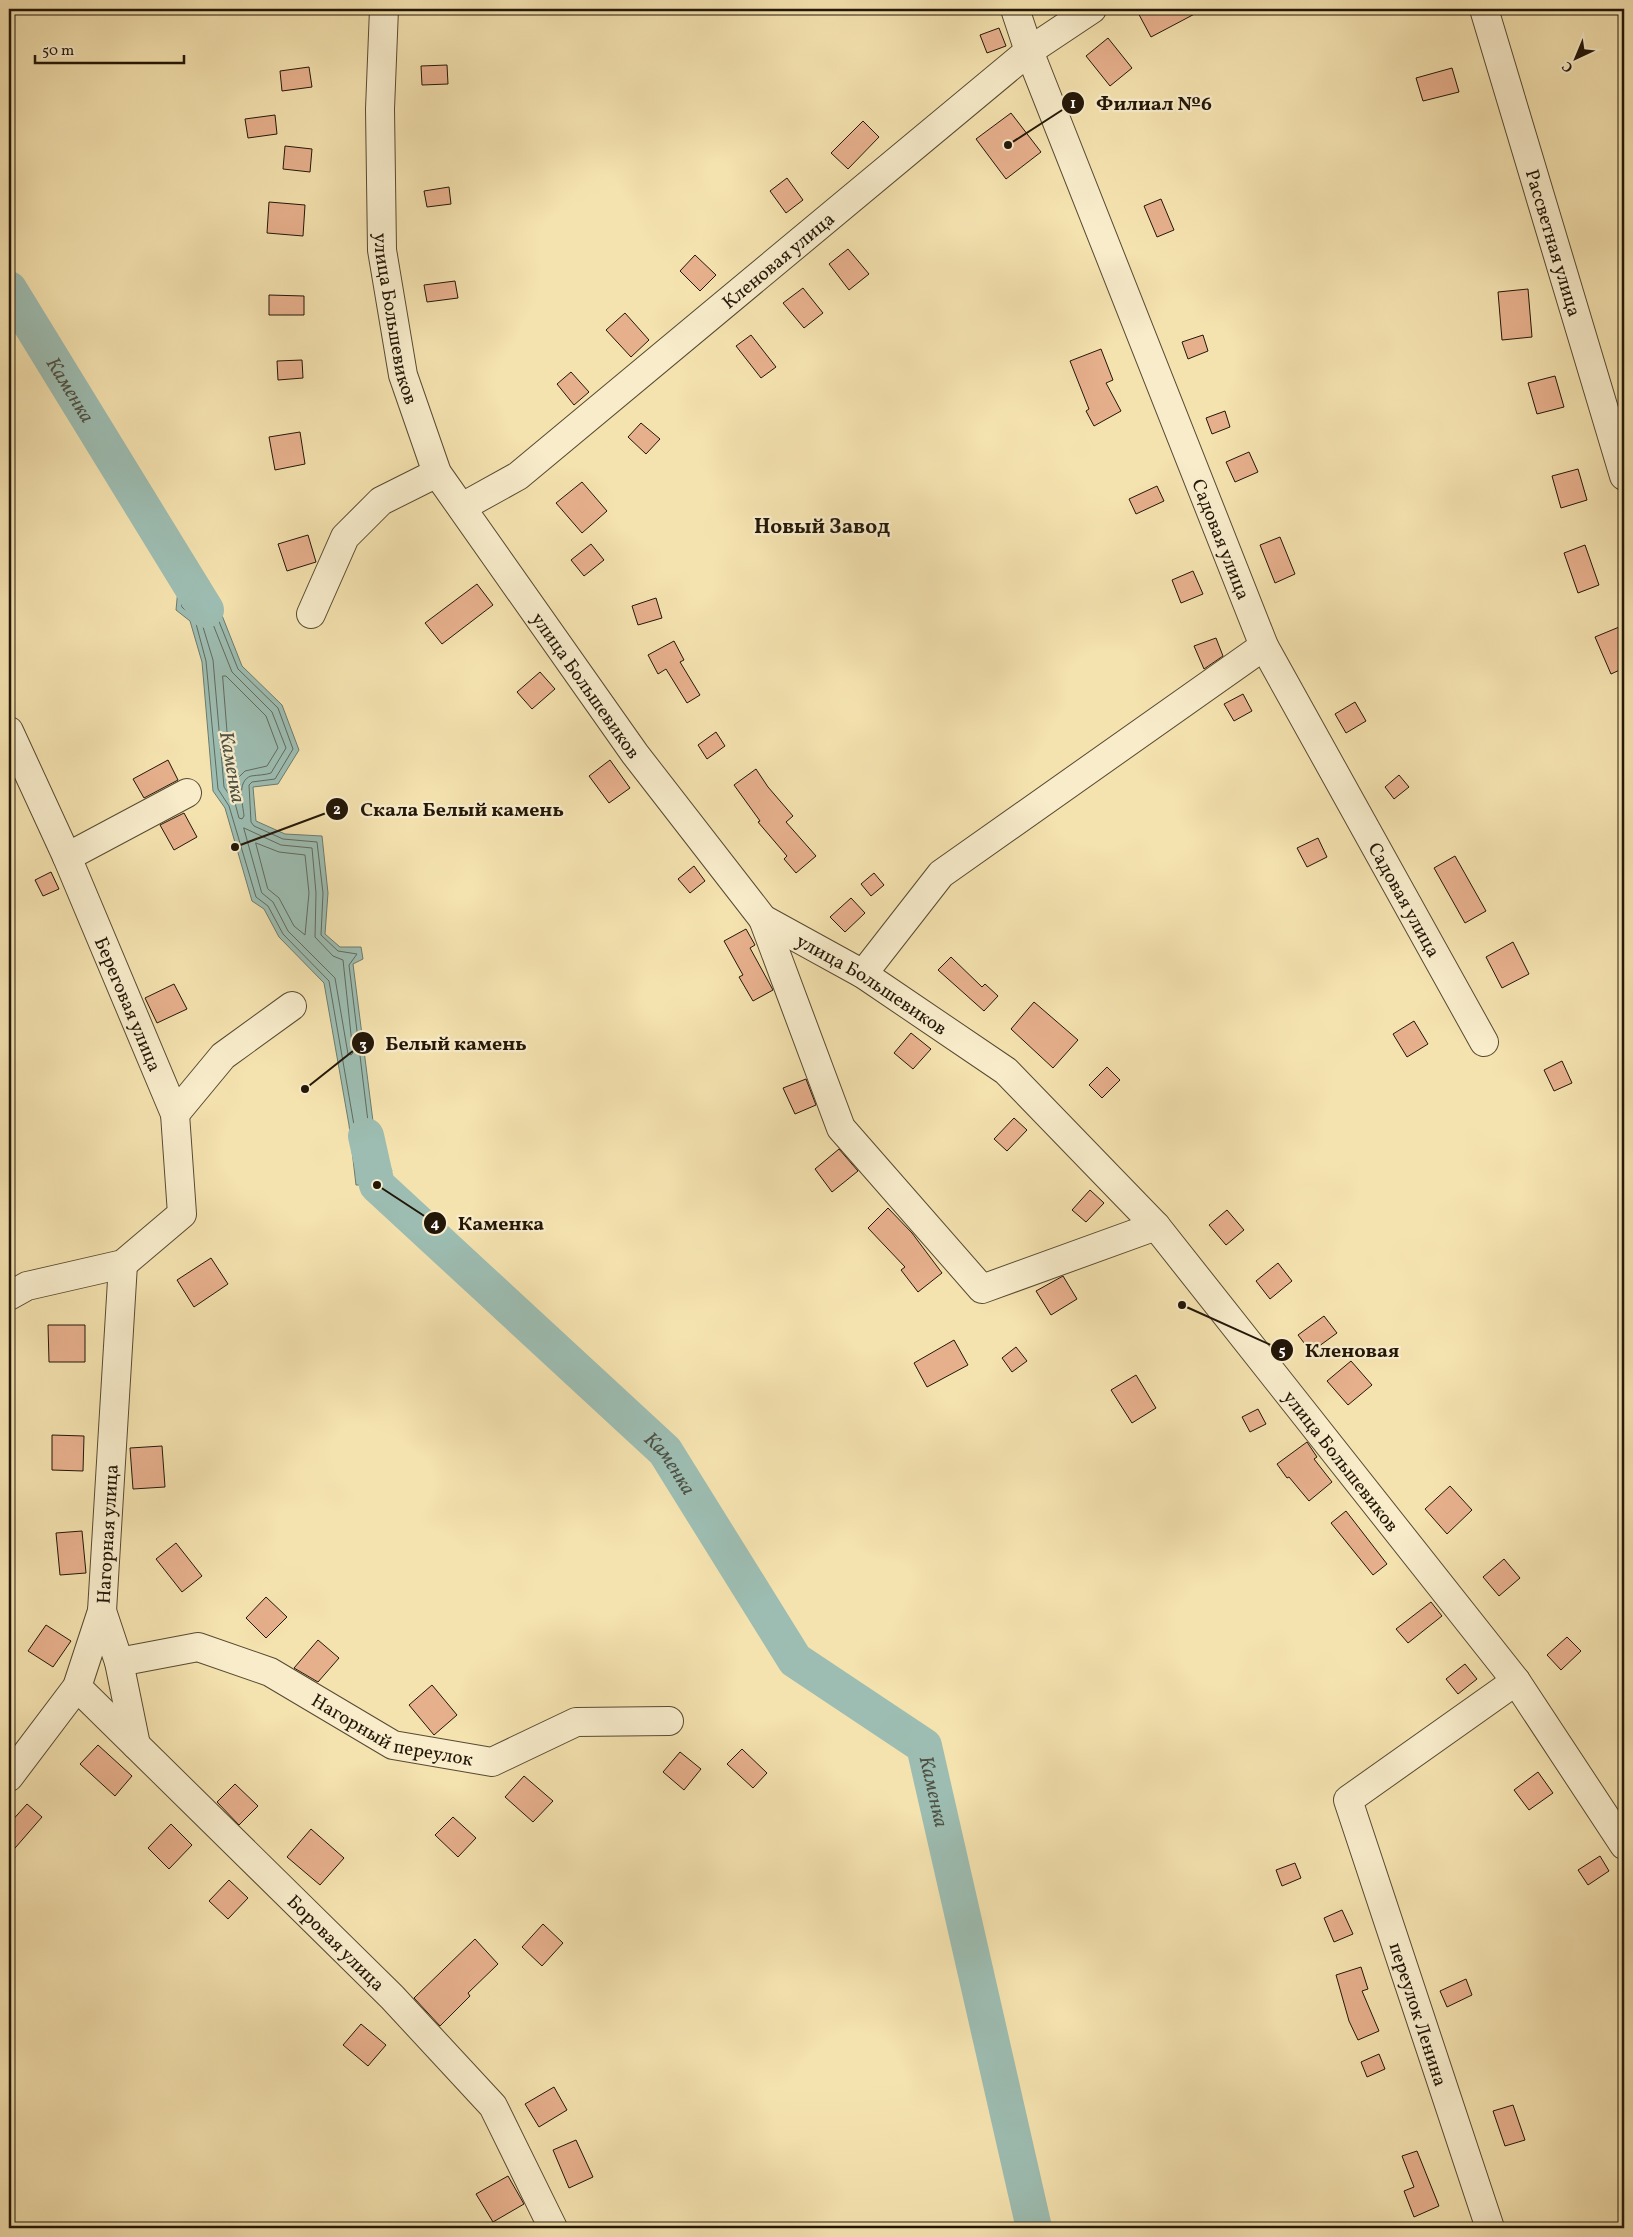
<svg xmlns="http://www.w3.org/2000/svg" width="1633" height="2237" font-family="Vollkorn,serif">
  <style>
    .water { fill: #9dbdb2; stroke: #6c7b6e }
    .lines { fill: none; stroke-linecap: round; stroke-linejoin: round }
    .shore { stroke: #606a5d; stroke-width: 1 }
    .river { stroke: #9dbdb2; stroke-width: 36 }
    .building { fill: #e7b08d; stroke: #231708 }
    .minor-casing { stroke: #574a32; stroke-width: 30 }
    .minor { stroke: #f8eccb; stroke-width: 28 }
    .labels { text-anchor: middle; stroke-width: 4.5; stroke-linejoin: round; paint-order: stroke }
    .street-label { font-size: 19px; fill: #231708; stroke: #f8eccb }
    .water-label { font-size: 20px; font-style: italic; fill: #4e5144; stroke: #f8eccb }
    .quarter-label { font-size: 21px; font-weight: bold; fill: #231708; stroke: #f8eccb }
    .leader { fill: none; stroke: #231708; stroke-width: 2 }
    .callout-dot { fill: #231708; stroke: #f8eccb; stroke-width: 2 }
    .mark-label { font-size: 15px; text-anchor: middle; font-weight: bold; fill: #fff }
    .callout-label { font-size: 20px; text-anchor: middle; font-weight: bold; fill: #231708; stroke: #f8eccb; stroke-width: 4.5; stroke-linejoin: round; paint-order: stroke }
  </style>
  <rect width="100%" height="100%" fill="#f4e2af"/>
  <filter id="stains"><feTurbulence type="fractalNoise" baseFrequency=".004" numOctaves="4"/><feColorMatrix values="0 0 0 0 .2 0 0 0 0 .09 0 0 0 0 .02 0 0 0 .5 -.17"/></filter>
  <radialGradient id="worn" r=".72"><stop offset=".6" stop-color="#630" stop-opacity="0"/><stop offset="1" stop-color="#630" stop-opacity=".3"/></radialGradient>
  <path class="water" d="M180 568 208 580 242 666 282 705 299 750 278 784 253 787 256 821 285 834 322 836 328 893 325 934 340 947H361L363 959 353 964 375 1137 392 1171 377 1185H356L349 1125 324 983 279 937 264 909 252 901 225 808 213 791 202 662 190 621 176 610Z"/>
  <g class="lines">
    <path class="shore" d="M185 577 204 584 238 669 278 708 293 749 275 779 252 782 249 785 251 822 254 826 283 839 317 842 323 893 321 935 338 951 357 954 349 965 370 1138 385 1169 375 1180H363L361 1178 354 1125 329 981 283 934 268 906 256 897 229 806 218 789 206 661 195 620 182 607Z
      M192 586 199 589 232 672 272 712 286 748 271 773C265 775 258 775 251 776 236 781 243 805 244 816L242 819 239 818 235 803 224 787 213 660 200 617 188 604 189 588Z
      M223 676H226L266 716 278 748 267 766 245 771 233 783 231 780Z
      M244 828 281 845 312 848 316 893 315 937 333 956 343 960 353 1053 351 1055 348 1054 335 978 288 931 273 902 262 893Z
      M256 843 279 852 305 855 309 893 305 935 294 926 279 898 268 889Z
      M365 1147 368 1148 378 1167 372 1174 366 1172 363 1150Z"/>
    <g class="river">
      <path id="s1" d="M9 289 206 610"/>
      <path id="s2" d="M366 1136 377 1185 665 1451 795 1660 924 1746 1034 2228"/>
    </g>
  </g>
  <path class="building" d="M1136 9H1204L1151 37Z
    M999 28 1006 46 987 53 980 35Z
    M1108 38 1132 68 1110 86 1086 56Z
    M447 65 448 84 422 85 421 66Z
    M309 67 312 87 282 91 280 71Z
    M1452 68 1459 92 1423 101 1416 78Z
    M1011 113 1041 152 1006 179 976 139Z
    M275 115 277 134 248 138 245 119Z
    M863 121 879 137 848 169 831 153Z
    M285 146 312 149 310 172 283 169Z
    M787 178 803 200 786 213 770 191Z
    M449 187 451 204 427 207 424 191Z
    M1161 199 1174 230 1157 237 1144 206Z
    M269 202 305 205 303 236 267 233Z
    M848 249 869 274 849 290 829 264Z
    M695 255 716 275 700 291 680 271Z
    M455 281 458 298 427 302 424 285Z
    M803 288 823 313 804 328 783 303Z
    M1528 289 1532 337 1502 340 1498 292Z
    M269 295 304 296V315H269Z
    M625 313 649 340 631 357 606 330Z
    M751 335 776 367 761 378 736 346Z
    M1203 335 1208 351 1188 359 1182 342Z
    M1101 349 1113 380 1106 383 1121 411 1094 426 1086 411 1089 409 1070 361Z
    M302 360 303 378 278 380 277 361Z
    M571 372 589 392 574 405 557 384Z
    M1555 376 1564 407 1537 414 1528 383Z
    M1225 411 1230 427 1212 434 1206 418Z
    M641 423 660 439 646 454 628 437Z
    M300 432 305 464 275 470 269 437Z
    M1249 452 1258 472 1235 482 1226 462Z
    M1578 469 1587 500 1561 508 1552 476Z
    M582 482 607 511 582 533 556 503Z
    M1157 486 1164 501 1136 514 1129 499Z
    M308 535 316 562 287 571 278 544Z
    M1280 537 1295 574 1275 583 1260 545Z
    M591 544 604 560 584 576 571 560Z
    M1585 545 1599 585 1578 593 1564 553Z
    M1193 571 1203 594 1181 603 1172 580Z
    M477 584 493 605 442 644 425 623Z
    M656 598 662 618 638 625 632 606Z
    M1624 625V668L1611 674 1595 637Z
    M1216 638 1223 656 1204 669 1194 646Z
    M674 641 684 660 680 662 700 695 687 703 666 669 658 674 648 655Z
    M540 672 555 689 532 709 517 692Z
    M1243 694 1252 711 1234 721 1224 704Z
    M1355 702 1366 721 1346 733 1335 714Z
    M716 732 725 746 707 759 698 745Z
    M168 760 178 780 144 798 133 779Z
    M610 760 630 788 609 803 589 776Z
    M756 769 768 787 793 816 786 822 816 856 796 873 784 859 787 856 758 822 760 821 734 785Z
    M1399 775 1409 787 1394 799 1385 787Z
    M184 813 197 837 174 850 160 825Z
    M1318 838 1327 857 1307 867 1297 848Z
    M1455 856 1486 911 1465 923 1434 868Z
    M694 866 705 881 690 893 678 879Z
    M51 872 59 889 43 896 35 880Z
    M874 873 884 885 871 896 861 884Z
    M851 898 865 913 845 932 830 917Z
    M746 929 755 945 750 948 773 990 753 1001 739 977 743 975 724 941Z
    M1513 942 1529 974 1502 988 1486 957Z
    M951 957 982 987 985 984 998 996 984 1011 938 970Z
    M174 984 187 1009 157 1023 145 998Z
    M1034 1002 1078 1040 1053 1068 1011 1029Z
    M1414 1021 1428 1044 1407 1057 1393 1034Z
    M911 1033 931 1049 913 1069 894 1053Z
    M1562 1061 1572 1083 1554 1091 1544 1070Z
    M1107 1067 1120 1080 1102 1098 1089 1085Z
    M806 1079 816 1105 795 1114 783 1088Z
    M1014 1118 1027 1130 1007 1151 994 1139Z
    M839 1149 858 1171 832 1192 815 1169Z
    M1090 1190 1104 1203 1086 1222 1072 1210Z
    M888 1208 912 1233 942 1273 918 1292 901 1270 905 1267 868 1228Z
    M1227 1210 1244 1230 1226 1245 1209 1225Z
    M211 1258 228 1284 194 1307 177 1280Z
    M1278 1263 1292 1281 1270 1299 1256 1281Z
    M1063 1276 1077 1299 1051 1315 1036 1291Z
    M1324 1316 1337 1333 1311 1352 1298 1335Z
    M48 1325H85V1362H49Z
    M954 1340 968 1365 927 1387 914 1363Z
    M1016 1347 1027 1361 1012 1372 1002 1358Z
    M1351 1361 1372 1385 1348 1405 1327 1381Z
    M1136 1375 1156 1408 1132 1423 1111 1390Z
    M1258 1409 1266 1424 1250 1432 1242 1417Z
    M52 1435 84 1436 83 1471 52 1470Z
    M1307 1442 1317 1457 1314 1459 1332 1482 1309 1501 1289 1477 1287 1478 1277 1464Z
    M162 1446 165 1487 133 1489 130 1448Z
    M1450 1486 1472 1510 1447 1534 1425 1509Z
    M1346 1511 1387 1564 1373 1575 1331 1523Z
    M82 1531 86 1573 60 1575 56 1533Z
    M176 1543 202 1576 182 1592 156 1559Z
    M1504 1559 1520 1578 1499 1596 1483 1577Z
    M266 1597 287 1617 266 1638 246 1618Z
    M1431 1602 1442 1616 1408 1643 1396 1629Z
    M46 1625 71 1641 53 1667 28 1651Z
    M1567 1637 1581 1651 1561 1670 1547 1655Z
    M318 1640 339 1658 318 1682 294 1668Z
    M1465 1664 1477 1679 1458 1694 1446 1679Z
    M432 1685 457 1715 434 1735 409 1705Z
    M98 1745 132 1776 115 1796 80 1764Z
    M742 1749 767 1773 753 1788 727 1764Z
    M680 1752 701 1769 684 1790 663 1772Z
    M1538 1772 1553 1793 1529 1810 1514 1790Z
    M524 1776 553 1801 533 1822 505 1797Z
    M235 1784 258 1806 239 1825 217 1802Z
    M27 1804 42 1817 9 1855V1824Z
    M453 1817 476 1838 458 1857 435 1835Z
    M171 1824 192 1845 169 1869 148 1848Z
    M311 1829 344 1858 320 1885 287 1857Z
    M1600 1856 1609 1871 1588 1885 1578 1870Z
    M1295 1863 1301 1878 1282 1886 1276 1870Z
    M229 1880 248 1898 228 1919 209 1901Z
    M1342 1910 1353 1934 1334 1942 1324 1918Z
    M543 1924 563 1943 542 1966 522 1947Z
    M475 1939 498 1964 468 1993 470 1996 440 2026 414 1998Z
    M1361 1967 1368 1989 1362 1991 1379 2031 1358 2040 1349 2021 1336 1975Z
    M1466 1979 1472 1995 1447 2007 1440 1991Z
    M361 2024 386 2045 368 2066 343 2045Z
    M1379 2054 1385 2069 1367 2077 1361 2062Z
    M554 2087 567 2110 539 2127 525 2104Z
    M1513 2105 1525 2140 1505 2146 1493 2111Z
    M576 2140 593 2177 569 2188 553 2150Z
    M1417 2151 1439 2206 1414 2217 1404 2191 1414 2187 1402 2156Z
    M508 2176 524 2204 493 2222 476 2194Z"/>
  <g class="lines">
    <g class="minor-casing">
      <g id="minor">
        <path id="s3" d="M384 9 380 109 382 250 403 375 437 473 635 754 763 919 863 974 1006 1071 1156 1226 1516 1681 1624 1845"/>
        <path id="s4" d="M1015 9 1029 51 1264 646 1484 1042"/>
        <path id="s5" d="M1484 9 1624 476"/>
        <path id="s6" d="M462 507 518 476 1029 51 1092 9"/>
        <path d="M311 614 345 537 381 501 437 473"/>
        <path id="s7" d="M9 731 67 857 175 1114 182 1214 123 1264 27 1286 9 1296"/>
        <path d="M67 857 187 793"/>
        <path d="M763 919 841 1128 982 1289 1156 1226"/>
        <path d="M863 974 941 874 1264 646"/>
        <path d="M175 1114 223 1056 292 1006"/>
        <path d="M102 1611 119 1662 136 1745"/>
        <path id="s8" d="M119 1662 198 1647 270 1672 393 1745 492 1762 576 1722 669 1721"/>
        <path id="s9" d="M77 1687 392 1997 493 2106 553 2228"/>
        <path id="s10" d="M9 1777 77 1687 102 1611 123 1264"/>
        <path d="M1490 2228 1348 1800 1516 1681"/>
      </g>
    </g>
    <use href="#minor" class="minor"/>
  </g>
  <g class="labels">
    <g class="street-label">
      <text dy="7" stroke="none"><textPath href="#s5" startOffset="244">Рассветная улица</textPath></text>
      <text dy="7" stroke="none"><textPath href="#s6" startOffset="402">Кленовая улица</textPath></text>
      <text dy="7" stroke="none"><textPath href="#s3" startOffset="311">улица Большевиков</textPath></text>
      <text dy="7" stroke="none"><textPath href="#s4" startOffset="569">Садовая улица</textPath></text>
      <text dy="7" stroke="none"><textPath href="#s3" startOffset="731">улица Большевиков</textPath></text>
      <text dy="7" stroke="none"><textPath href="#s4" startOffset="974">Садовая улица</textPath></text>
      <text dy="7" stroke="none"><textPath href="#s3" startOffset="1151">улица Большевиков</textPath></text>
      <text dy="7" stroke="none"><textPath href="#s7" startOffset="298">Береговая улица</textPath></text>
      <text dy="7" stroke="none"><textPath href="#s3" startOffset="1826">улица Большевиков</textPath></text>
      <text dy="7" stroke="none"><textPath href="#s10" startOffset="270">Нагорная улица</textPath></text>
      <text dy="7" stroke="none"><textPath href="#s8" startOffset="294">Нагорный переулок</textPath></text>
      <text dy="7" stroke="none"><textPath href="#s9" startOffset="364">Боровая улица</textPath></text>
      <text transform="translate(1419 2014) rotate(72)" y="7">переулок Ленина</text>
    </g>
    <g class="water-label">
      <text dy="7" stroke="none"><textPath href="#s1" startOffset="118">Каменка</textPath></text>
      <text transform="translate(233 767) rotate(80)" y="7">Каменка</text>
      <text dy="7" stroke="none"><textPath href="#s2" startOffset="455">Каменка</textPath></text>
      <text dy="7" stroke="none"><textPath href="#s2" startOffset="890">Каменка</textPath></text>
    </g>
    <g class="quarter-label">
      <text x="822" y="533">Новый Завод</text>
    </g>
  </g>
  <path class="leader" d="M1008 145L1073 103M235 847L337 809M305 1089L363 1043M377 1185L435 1223M1182 1305L1282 1350"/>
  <g class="callout-dot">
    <circle cx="1008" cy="145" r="5"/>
    <circle cx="235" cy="847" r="5"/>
    <circle cx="305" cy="1089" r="5"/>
    <circle cx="377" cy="1185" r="5"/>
    <circle cx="1182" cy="1305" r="5"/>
    <circle cx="1073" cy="103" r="12"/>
    <circle cx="337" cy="809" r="12"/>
    <circle cx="363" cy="1043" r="12"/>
    <circle cx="435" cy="1223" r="12"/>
    <circle cx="1282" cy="1350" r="12"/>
  </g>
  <g class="mark-label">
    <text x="1073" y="108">1</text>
    <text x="337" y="814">2</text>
    <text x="363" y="1049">3</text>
    <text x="435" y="1228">4</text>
    <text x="1282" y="1355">5</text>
  </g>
  <g class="callout-label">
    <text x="1154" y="110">Филиал №6</text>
    <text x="462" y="816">Скала Белый камень</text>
    <text x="456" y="1050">Белый камень</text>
    <text x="501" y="1230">Каменка</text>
    <text x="1352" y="1357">Кленовая</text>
  </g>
  <rect width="1633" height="2237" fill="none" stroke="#f4e2af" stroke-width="30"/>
  <rect x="10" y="10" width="1613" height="2217" fill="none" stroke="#231708" stroke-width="2.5"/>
  <rect x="15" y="15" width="1603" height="2207" fill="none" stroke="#231708"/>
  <g transform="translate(1576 58) rotate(224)" stroke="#f8eccb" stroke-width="4" paint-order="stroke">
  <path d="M0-4L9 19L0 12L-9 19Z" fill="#231708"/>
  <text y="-8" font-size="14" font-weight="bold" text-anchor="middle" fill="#231708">С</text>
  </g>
  <path d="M35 55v8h149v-8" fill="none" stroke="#231708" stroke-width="2.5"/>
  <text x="42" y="55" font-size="15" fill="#231708" stroke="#f8eccb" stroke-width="4" paint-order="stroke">50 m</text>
  <rect width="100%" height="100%" filter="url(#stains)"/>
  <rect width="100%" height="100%" fill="url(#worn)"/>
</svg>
